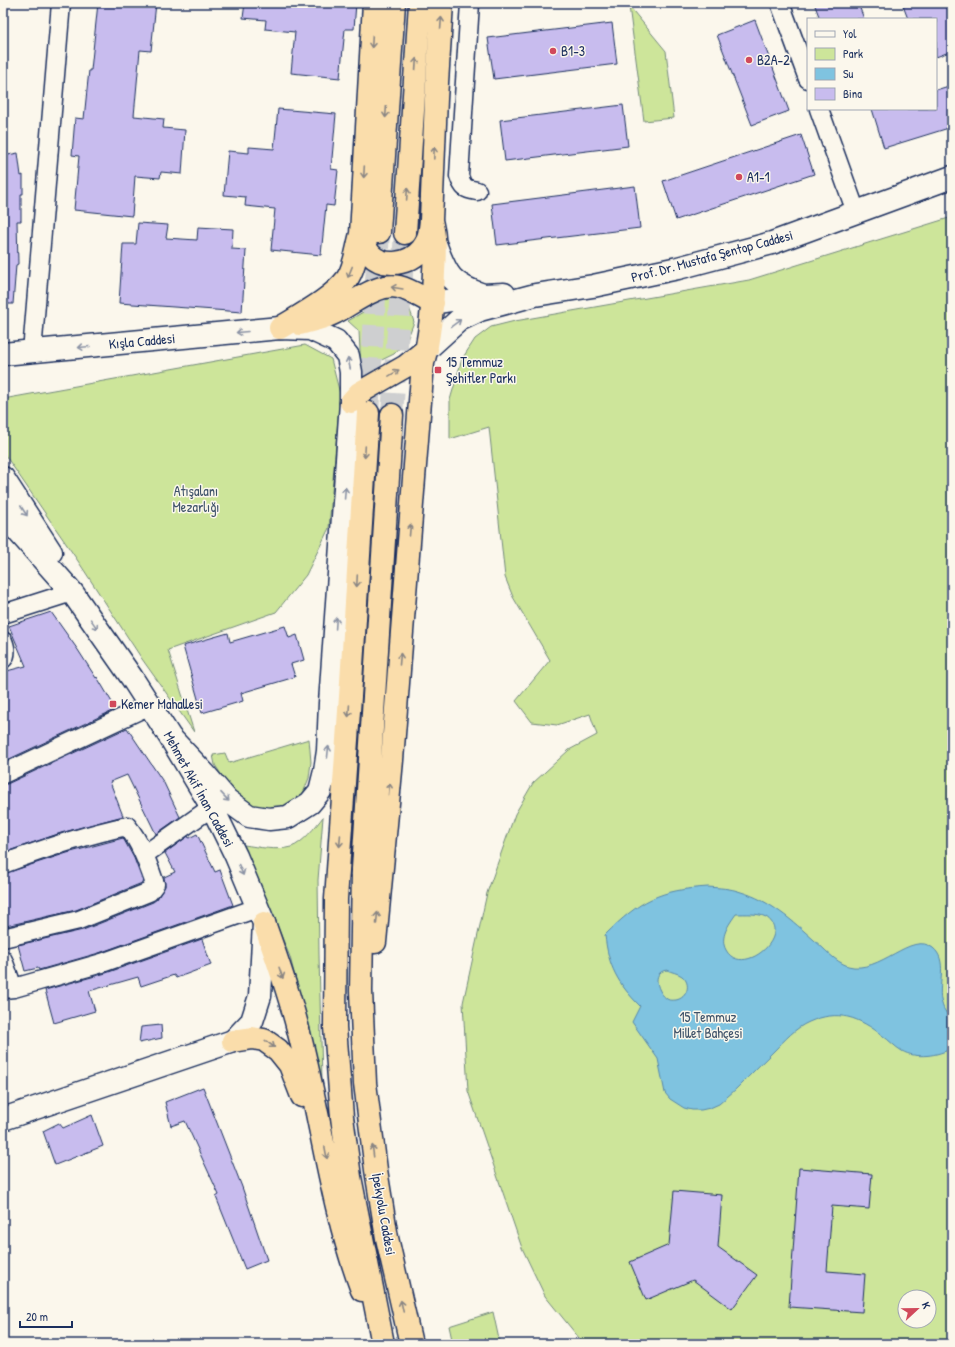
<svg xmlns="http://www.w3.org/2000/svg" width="955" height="1347" font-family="'Patrick Hand',sans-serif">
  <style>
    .green { fill: #cde59a; stroke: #748a7c; fill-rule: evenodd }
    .water { fill: #7fc3e0; stroke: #5788ac; fill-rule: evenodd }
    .building { fill: #c8bcee; stroke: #1b2f5e }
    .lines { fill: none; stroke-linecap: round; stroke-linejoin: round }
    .trunk-tunnel { stroke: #cecfd0; stroke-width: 22; stroke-dasharray: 22 11; stroke-linecap: butt }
    .minor-casing { stroke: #1b2f5e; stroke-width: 21 }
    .tertiary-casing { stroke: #1b2f5e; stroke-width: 25 }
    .secondary-casing { stroke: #1b2f5e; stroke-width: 25 }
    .trunk-casing { stroke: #1b2f5e; stroke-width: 25 }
    .minor { stroke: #fbf7ec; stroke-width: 18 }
    .tertiary { stroke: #fbf7ec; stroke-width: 22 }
    .secondary { stroke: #fbf7ec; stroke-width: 22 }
    .trunk { stroke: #faddab; stroke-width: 22 }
    .oneway { stroke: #8a8684 }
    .oneway2 { stroke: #8b93a5 }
    .poi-dot { fill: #d1495b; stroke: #fbf7ec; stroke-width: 1.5 }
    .labels { text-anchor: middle; stroke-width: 3; stroke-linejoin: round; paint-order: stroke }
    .poi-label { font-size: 14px; fill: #1b2f5e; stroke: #fbf7ec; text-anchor: start }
    .street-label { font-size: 14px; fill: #1b2f5e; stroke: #fbf7ec }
    .park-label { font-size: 14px; fill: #3f536a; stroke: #fbf7ec }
  </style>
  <rect width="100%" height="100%" fill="#fbf7ec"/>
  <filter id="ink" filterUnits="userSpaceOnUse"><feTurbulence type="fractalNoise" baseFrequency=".025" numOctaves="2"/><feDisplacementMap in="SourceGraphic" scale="8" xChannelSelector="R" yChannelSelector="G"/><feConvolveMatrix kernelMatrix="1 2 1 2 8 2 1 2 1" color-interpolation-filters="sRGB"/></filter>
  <g filter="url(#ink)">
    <path class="green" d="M629 6 666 51 674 118 644 121Z
      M952 217V1344H584L545 1296 522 1248 468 1091 463 1003 487 893 515 814 533 783 569 750 597 735 590 714 557 725 532 722 516 701 550 660 513 597 505 577 489 427 450 439V400L462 359 475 339 491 327 515 321 749 280ZM905 1297H929V1321H905Z
      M398 298 409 307 414 322 407 340 394 354 361 370 359 331 348 321 383 300Z
      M305 345 331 359 340 394 329 528 306 575 276 612 168 650 194 732 142 659 78 561 3 452V399Z
      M309 739 311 762 309 778 300 801 282 809 262 811 237 799 215 765 213 755 225 753 229 763Z
      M323 817 318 880 319 955 322 1082 290 957 244 845C258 847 277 851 291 847 302 844 316 826 323 817Z
      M493 1312 500 1344H453L449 1326Z"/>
    <path class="water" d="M708 887C719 888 730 888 741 892 769 900 793 921 814 940 825 949 834 961 848 966 880 975 911 930 933 948 948 960 938 983 941 1000 942 1004 943 1008 945 1011 947 1014 951 1018 952 1021 954 1028 952 1041 952 1048 938 1056 916 1059 902 1051 895 1047 889 1040 883 1036 859 1017 838 1009 809 1022 795 1028 785 1040 774 1051 756 1068 739 1088 719 1104L710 1108 701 1110H692L684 1108 670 1099 665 1093 658 1059 632 1022 640 1006C618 984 608 966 605 935 640 900 659 890 708 887ZM736 914C745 914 758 913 766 917 794 935 742 979 726 950 719 937 729 924 736 914ZM667 970C671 972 678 973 682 976 692 984 687 998 676 1000 673 1000 670 1001 667 999 658 993 650 972 667 970Z"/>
    <path class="building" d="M98 3H156L151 51 140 50 134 116 164 119 163 128 185 130 182 174 161 172 160 178 135 176 132 216 74 210 79 156 72 155 75 118 84 119 89 70H91Z
      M245 3H356L354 29H345L340 78 291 73 295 32 265 29 266 20 243 18Z
      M814 3H858L864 19H820Z
      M902 3H946L952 19V51L936 57V19H908Z
      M755 20 789 111 752 125 717 35Z
      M612 23 617 64 494 79 488 38Z
      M952 85V127L884 148 872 109H936V90Z
      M623 105 628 146 505 161 500 120Z
      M278 109 336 114 331 169 338 170 334 206 326 205 321 255 271 250 275 209 245 206 246 197 224 195 228 151 249 153V147L274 149Z
      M801 135 814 174 676 220 663 181Z
      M18 153 21 176 23 175V194H21V221H17L18 264 16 265 13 304H3V156Z
      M635 186 640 228 497 245 492 204Z
      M138 223 168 225 166 238 197 240 198 227 233 229 232 249 246 250 242 312 119 303 123 244H136Z
      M51 612 78 650 96 678 97 677 116 709 3 762V672L26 666 9 626Z
      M285 626 289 638 297 635 304 660 291 664 295 677 241 693 243 701 202 713 183 646 228 633 230 642Z
      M127 728 164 783 180 817 156 834 127 775 110 782 123 816 61 833 3 853V784H7Z
      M197 834 215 872 220 870 233 905 99 953 39 970 38 968 25 971 18 945 83 930 153 902 157 899 165 886 164 877 175 872 165 853 188 836 189 838Z
      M123 838 134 858 143 882 142 883 76 910 6 926 3 916V874L67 853Z
      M202 939 211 965 176 978 174 975 141 986 138 977 89 991 95 1011 54 1023 45 990 106 973Z
      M161 1025 162 1038 139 1043 141 1027Z
      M203 1087 242 1187 267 1260 245 1269 216 1197 219 1195 185 1121 171 1126 165 1102Z
      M92 1115 103 1146 55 1165 43 1131 59 1123 63 1128Z
      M799 1168 872 1174 869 1209 832 1206 827 1271 865 1274 862 1312 789 1307Z
      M674 1191 722 1195 718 1247 757 1275 732 1309 693 1280 646 1300 630 1262 669 1245Z"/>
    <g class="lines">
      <path class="trunk-tunnel" d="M368 413 379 232
        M392 415 405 233"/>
      <g class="minor-casing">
        <path id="minor" d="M470 3 459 176C463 188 465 189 477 191
          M780 3 808 79
          M819 109 856 212
          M32 352 61 3
          M3 614 72 592
          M3 641C5 646 7 654 3 659
          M3 774 150 705
          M144 855 212 807
          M3 864C43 849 85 835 127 826 141 843 148 864 155 884L149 892 79 920 3 938
          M3 960 13 988
          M3 989 14 988 102 963 257 908"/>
      </g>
      <g class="tertiary-casing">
        <path id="tertiary" d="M3 1119 233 1041"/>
      </g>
      <g class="secondary-casing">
        <path id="secondary" d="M436 246C447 276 451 284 483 295
          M433 303 483 295 504 294
          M427 349 459 320 480 310 535 295 593 286 678 268 772 243 952 177
          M3 354 280 328 310 329 336 341 348 356 351 372V402L330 703 328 751 325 771 320 791 310 803 288 817 269 819 249 816 227 800 204 773 170 737
          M3 478 51 552
          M3 511 15 528 72 592 132 678 170 737 212 807 236 856 264 923 260 996 252 1021 233 1041"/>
      </g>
      <g class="trunk-casing">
        <path id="trunk" d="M379 232 394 3
          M405 233 420 3
          M361 234C363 240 366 249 370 254 384 269 410 264 422 249 429 241 430 230 431 220L436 99 442 3
          M300 324C310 321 322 319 332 314 351 305 377 282 399 287 411 290 422 298 433 303
          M280 328C301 315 333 298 347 279 355 268 357 247 361 234L374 3
          M351 402 359 393 406 366 427 349
          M368 413 351 682 336 899 335 1027 342 1117 350 1177 383 1344
          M392 415 363 869 361 991 365 1083 376 1170 387 1238 411 1344
          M264 923C277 959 290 996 299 1033 321 1118 331 1208 362 1290
          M375 942 392 760 423 363C431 334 433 302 434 272 435 252 436 240 431 220
          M233 1041 252 1038 264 1040 278 1050 290 1065 302 1096"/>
      </g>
      <use href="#minor" class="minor"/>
      <use href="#tertiary" class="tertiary"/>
      <use href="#secondary" class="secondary"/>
      <use href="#trunk" class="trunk"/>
    </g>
    <defs><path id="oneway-shaft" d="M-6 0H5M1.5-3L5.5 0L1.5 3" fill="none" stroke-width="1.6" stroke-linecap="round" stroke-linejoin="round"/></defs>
    <g class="oneway">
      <use href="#oneway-shaft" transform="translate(441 23) rotate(-86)"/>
      <use href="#oneway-shaft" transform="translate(372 42) rotate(93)"/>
      <use href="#oneway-shaft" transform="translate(416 64) rotate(-86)"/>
      <use href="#oneway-shaft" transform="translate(386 112) rotate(94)"/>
      <use href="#oneway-shaft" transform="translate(434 153) rotate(-88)"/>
      <use href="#oneway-shaft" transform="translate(364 172) rotate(93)"/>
      <use href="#oneway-shaft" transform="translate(407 194) rotate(-86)"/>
      <use href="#oneway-shaft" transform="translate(350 272) rotate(112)"/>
      <use href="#oneway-shaft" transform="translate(397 288) rotate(-171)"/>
      <use href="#oneway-shaft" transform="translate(394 373) rotate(-31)"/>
      <use href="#oneway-shaft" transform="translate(365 452) rotate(93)"/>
      <use href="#oneway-shaft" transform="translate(410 530) rotate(-85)"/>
      <use href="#oneway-shaft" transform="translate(357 581) rotate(93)"/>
      <use href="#oneway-shaft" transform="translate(400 659) rotate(-85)"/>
      <use href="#oneway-shaft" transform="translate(349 711) rotate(94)"/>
      <use href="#oneway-shaft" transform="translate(389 789) rotate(-85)"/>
      <use href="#oneway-shaft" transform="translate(340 841) rotate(94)"/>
      <use href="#oneway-shaft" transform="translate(377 918) rotate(-85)"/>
      <use href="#oneway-shaft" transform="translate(281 973) rotate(71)"/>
      <use href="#oneway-shaft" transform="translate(270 1044) rotate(37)"/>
      <use href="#oneway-shaft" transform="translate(373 1151) rotate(-97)"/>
      <use href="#oneway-shaft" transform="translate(326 1153) rotate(79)"/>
      <use href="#oneway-shaft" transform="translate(402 1306) rotate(-102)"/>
    </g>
    <g class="oneway2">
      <use href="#oneway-shaft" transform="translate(456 323) rotate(-36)"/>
      <use href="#oneway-shaft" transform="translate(242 332) rotate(175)"/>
      <use href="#oneway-shaft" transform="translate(84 347) rotate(175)"/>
      <use href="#oneway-shaft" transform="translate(349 363) rotate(-102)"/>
      <use href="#oneway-shaft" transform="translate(345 493) rotate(-86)"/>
      <use href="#oneway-shaft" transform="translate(24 511) rotate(57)"/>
      <use href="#oneway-shaft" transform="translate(336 623) rotate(-86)"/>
      <use href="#oneway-shaft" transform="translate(94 624) rotate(55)"/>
      <use href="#oneway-shaft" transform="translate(328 752) rotate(-84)"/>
      <use href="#oneway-shaft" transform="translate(225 797) rotate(47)"/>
      <use href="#oneway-shaft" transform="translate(241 870) rotate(67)"/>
    </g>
  </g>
  <g class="poi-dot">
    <circle cx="553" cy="51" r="4"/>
    <circle cx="749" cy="60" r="4"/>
    <circle cx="739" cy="177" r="4"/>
    <rect x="434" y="366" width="8" height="8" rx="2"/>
    <rect x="109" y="700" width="8" height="8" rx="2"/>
  </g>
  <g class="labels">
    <g class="poi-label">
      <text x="561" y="56">B1-3</text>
      <text x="757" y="65">B2A-2</text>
      <text x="747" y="182">A1-1</text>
      <text x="446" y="367">15 Temmuz<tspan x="446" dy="16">Şehitler Parkı</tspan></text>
      <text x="121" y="709">Kemer Mahallesi</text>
    </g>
    <g class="street-label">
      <text transform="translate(712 256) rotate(-15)" y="5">Prof. Dr. Mustafa Şentop Caddesi</text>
      <text transform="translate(142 341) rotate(-5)" y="5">Kışla Caddesi</text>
      <text transform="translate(199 789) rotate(61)" y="5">Mehmet Akif İnan Caddesi</text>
      <text transform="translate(384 1214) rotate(80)" y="5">İpekyolu Caddesi</text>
    </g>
    <g class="park-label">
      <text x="196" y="496">Atışalanı<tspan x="196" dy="16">Mezarlığı</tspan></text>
      <text x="708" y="1022">15 Temmuz<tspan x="708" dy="16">Millet Bahçesi</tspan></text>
    </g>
  </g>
  <rect width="955" height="1347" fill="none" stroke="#fbf7ec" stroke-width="16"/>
  <rect x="8" y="8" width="939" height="1331" fill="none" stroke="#1b2f5e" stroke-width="1.5" filter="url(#ink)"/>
  <rect x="807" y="18" width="130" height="92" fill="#fbf7ec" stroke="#a1a7b3"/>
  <rect x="815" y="31" width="20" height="6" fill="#fbf7ec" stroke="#a1a7b3"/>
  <text x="843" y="38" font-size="12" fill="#1b2f5e">Yol</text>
  <rect x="815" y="48" width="20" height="12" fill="#cde59a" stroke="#a1a7b3"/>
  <text x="843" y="58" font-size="12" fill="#1b2f5e">Park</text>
  <rect x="815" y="68" width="20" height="12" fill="#7fc3e0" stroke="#a1a7b3"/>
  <text x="843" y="78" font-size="12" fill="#1b2f5e">Su</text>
  <rect x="815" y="88" width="20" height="12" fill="#c8bcee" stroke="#a1a7b3"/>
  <text x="843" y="98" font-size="12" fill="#1b2f5e">Bina</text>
  <g transform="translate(917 1309) rotate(68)"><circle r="19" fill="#fbf7ec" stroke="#a1a7b3"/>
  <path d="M0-3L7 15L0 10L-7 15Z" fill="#d1495b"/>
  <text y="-6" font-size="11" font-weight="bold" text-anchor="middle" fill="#1b2f5e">K</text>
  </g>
  <path d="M20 1321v6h52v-6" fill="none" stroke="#1b2f5e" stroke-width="2"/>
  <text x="26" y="1321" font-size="12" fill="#1b2f5e" stroke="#fbf7ec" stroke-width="3" paint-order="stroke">20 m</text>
</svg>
